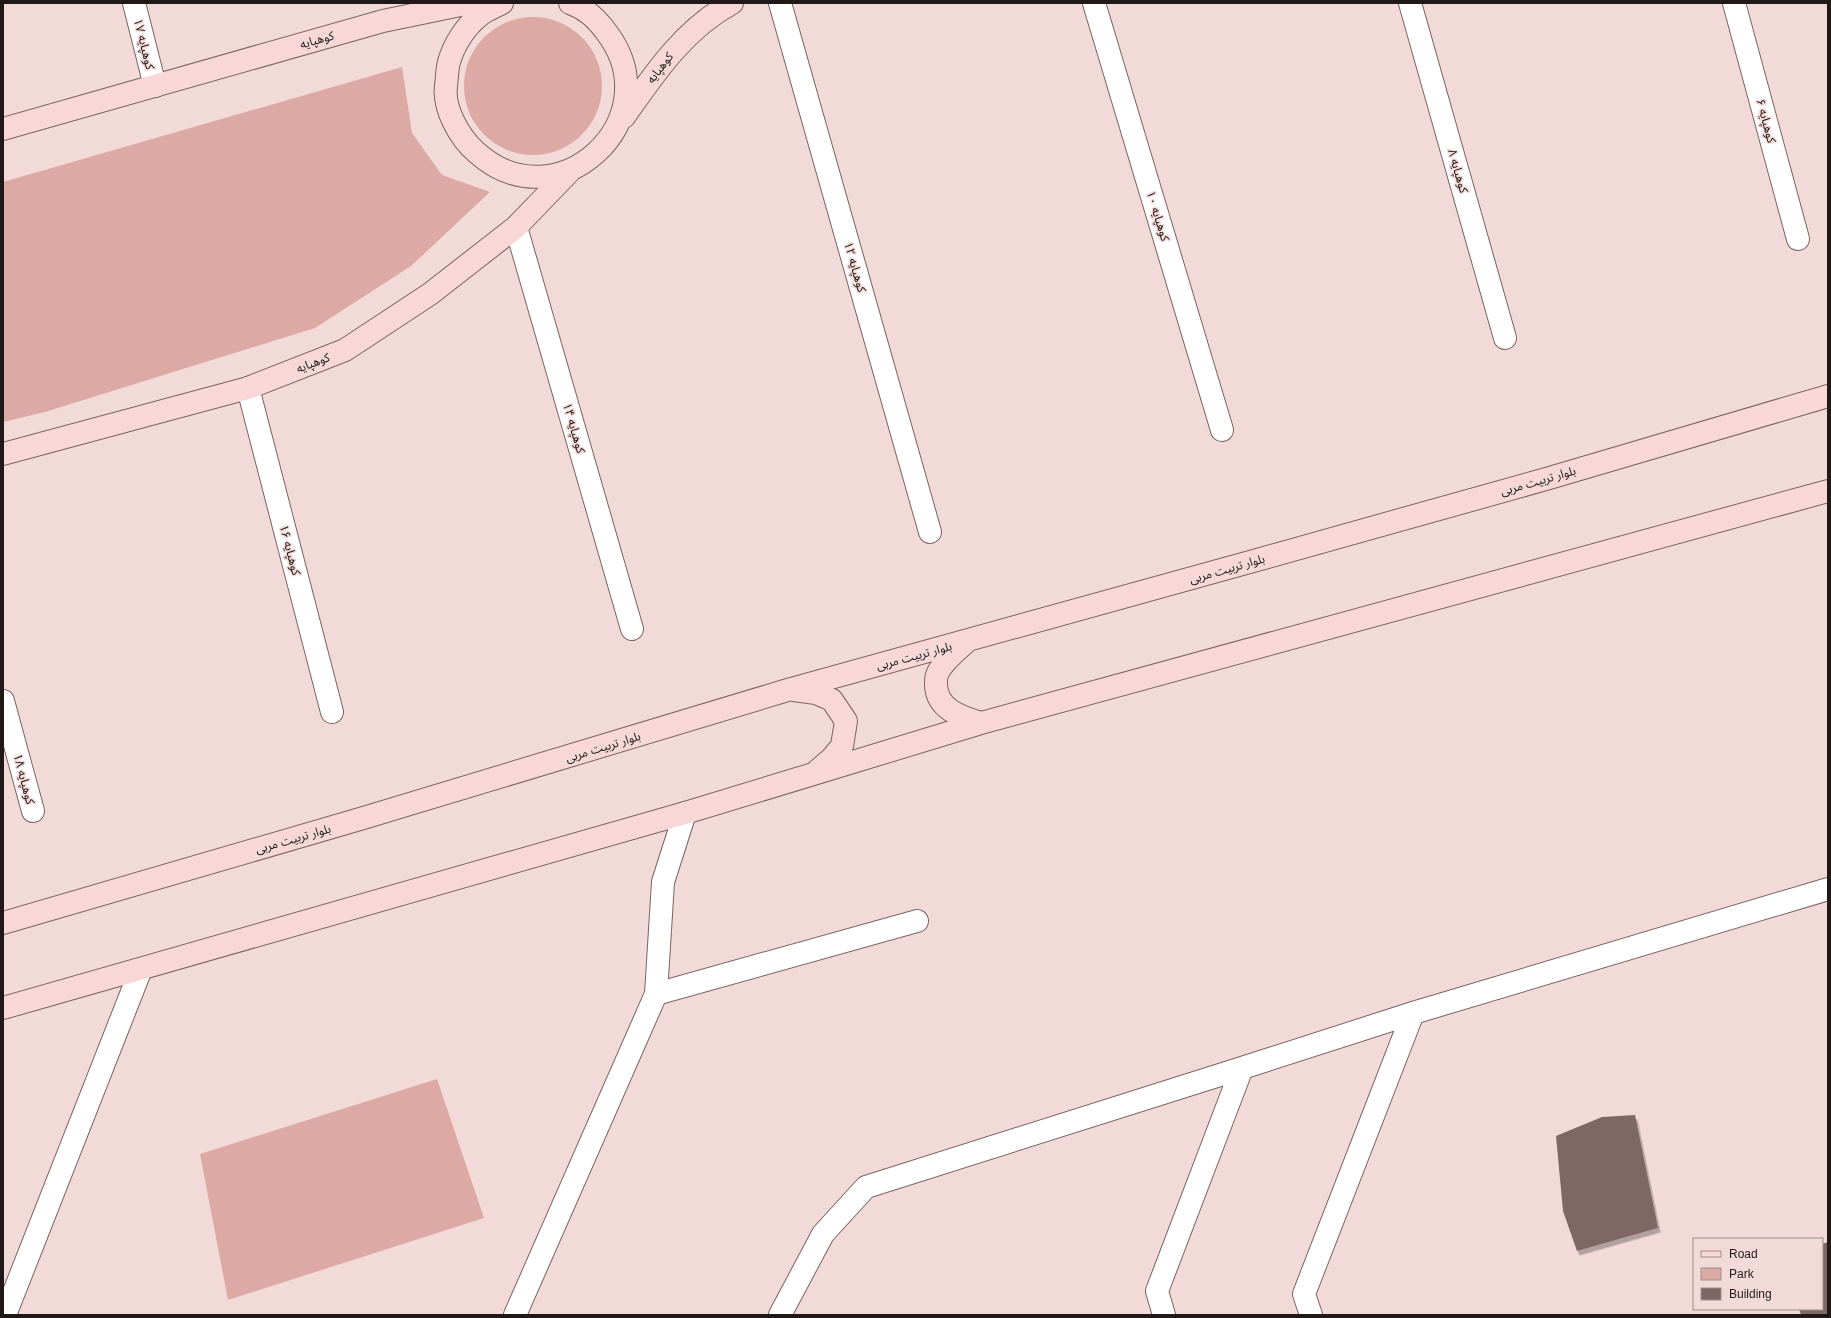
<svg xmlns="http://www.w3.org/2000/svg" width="1831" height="1318" font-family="Arial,'Noto Sans Arabic',sans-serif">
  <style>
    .green { fill: #dda9a5 }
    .building { fill: #7d6765; filter: url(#shadow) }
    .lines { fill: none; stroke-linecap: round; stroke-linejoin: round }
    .minor-casing { stroke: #796462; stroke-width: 24 }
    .secondary-casing { stroke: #796462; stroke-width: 24 }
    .minor { stroke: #fff; stroke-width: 22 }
    .secondary { stroke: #f8d7d6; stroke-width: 22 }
    .labels { text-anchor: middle; stroke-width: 3; stroke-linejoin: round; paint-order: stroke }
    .street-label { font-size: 12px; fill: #211918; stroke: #f2dad8 }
  </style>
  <defs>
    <filter id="shadow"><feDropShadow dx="2.5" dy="4.5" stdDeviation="0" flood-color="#0004"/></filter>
  </defs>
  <rect width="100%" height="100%" fill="#f2dad8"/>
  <path class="green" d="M464 86a69 69 0 1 1 138 0a69 69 0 1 1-138 0Z
    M402 67 412 133 442 175 490 192 411 266 315 328 45 412 3 422V182Z
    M437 1079 484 1218 228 1300 200 1154Z"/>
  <path class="building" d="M1635 1115 1658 1228 1577 1251 1563 1211 1556 1136 1602 1117Z
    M1828 1242V1315H1801L1799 1309H1822V1244Z"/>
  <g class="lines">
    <g class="minor-casing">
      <path id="minor" d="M134 3 155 86
        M780 3 930 532
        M1094 3 1222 430
        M1410 3 1505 338
        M1734 3 1798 239
        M516 227 632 629
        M248 388 332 712
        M3 701 33 811
        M656 994 917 921
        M5 1315 141 969
        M515 1315 656 994 663 882 685 813
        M780 1315 823 1234 866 1187 1242 1068
        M1164 1315 1157 1291 1242 1068 1413 1013 1828 889
        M1311 1315 1304 1294 1413 1013"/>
    </g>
    <g class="secondary-casing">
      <path id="secondary" d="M502 3C495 7 486 10 480 15 466 26 454 44 449 62 447 69 447 78 446 86 443 109 460 138 476 152 557 226 672 119 607 33 598 20 585 8 570 3
        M624 117C654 74 684 29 732 3
        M3 129 383 21 470 3
        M3 454 248 388 345 350 430 294 516 227 570 171
        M965 643C957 650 940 665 937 675 936 677 936 681 936 684 936 709 961 717 981 723
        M794 690 816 693 832 700 846 721 842 746 832 758 818 770
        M3 923 360 819 791 689 1257 560 1546 479 1828 396
        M3 1008 685 813 981 723 1828 491"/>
    </g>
    <use href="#minor" class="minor"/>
    <use href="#secondary" class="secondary"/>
  </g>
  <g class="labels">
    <g class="street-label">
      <text transform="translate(317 40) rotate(-16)" y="4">کوهپایه</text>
      <text transform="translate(144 44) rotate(76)" y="4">کوهپایه ۱۷</text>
      <text transform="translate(660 68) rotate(-52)" y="4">کوهپایه</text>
      <text transform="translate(1766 121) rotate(75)" y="4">کوهپایه ۶</text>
      <text transform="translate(1458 171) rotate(74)" y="4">کوهپایه ۸</text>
      <text transform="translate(1158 216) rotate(73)" y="4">کوهپایه ۱۰</text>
      <text transform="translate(855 267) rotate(74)" y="4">کوهپایه ۱۲</text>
      <text transform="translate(313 363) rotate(-21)" y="4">کوهپایه</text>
      <text transform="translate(574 428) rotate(74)" y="4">کوهپایه ۱۴</text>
      <text transform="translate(1538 481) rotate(-16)" y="4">بلوار تربیت مربی</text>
      <text transform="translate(290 550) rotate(75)" y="4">کوهپایه ۱۶</text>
      <text transform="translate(1227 569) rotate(-16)" y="4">بلوار تربیت مربی</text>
      <text transform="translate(914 656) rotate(-15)" y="4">بلوار تربیت مربی</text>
      <text transform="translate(603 747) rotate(-17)" y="4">بلوار تربیت مربی</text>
      <text transform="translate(24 779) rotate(75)" y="4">کوهپایه ۱۸</text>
      <text transform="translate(293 839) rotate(-16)" y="4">بلوار تربیت مربی</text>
    </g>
  </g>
  <rect width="1831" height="1318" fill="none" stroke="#211918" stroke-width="8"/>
  <rect x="1693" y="1238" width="130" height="72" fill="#f2dad8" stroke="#9e8d8b"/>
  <rect x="1701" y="1251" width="20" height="6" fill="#f8d7d6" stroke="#9e8d8b"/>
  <text x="1729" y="1258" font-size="12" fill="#211918">Road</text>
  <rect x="1701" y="1268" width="20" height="12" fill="#dda9a5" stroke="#9e8d8b"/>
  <text x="1729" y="1278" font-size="12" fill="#211918">Park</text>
  <rect x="1701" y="1288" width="20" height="12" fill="#7d6765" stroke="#9e8d8b"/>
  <text x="1729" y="1298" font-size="12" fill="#211918">Building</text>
</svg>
